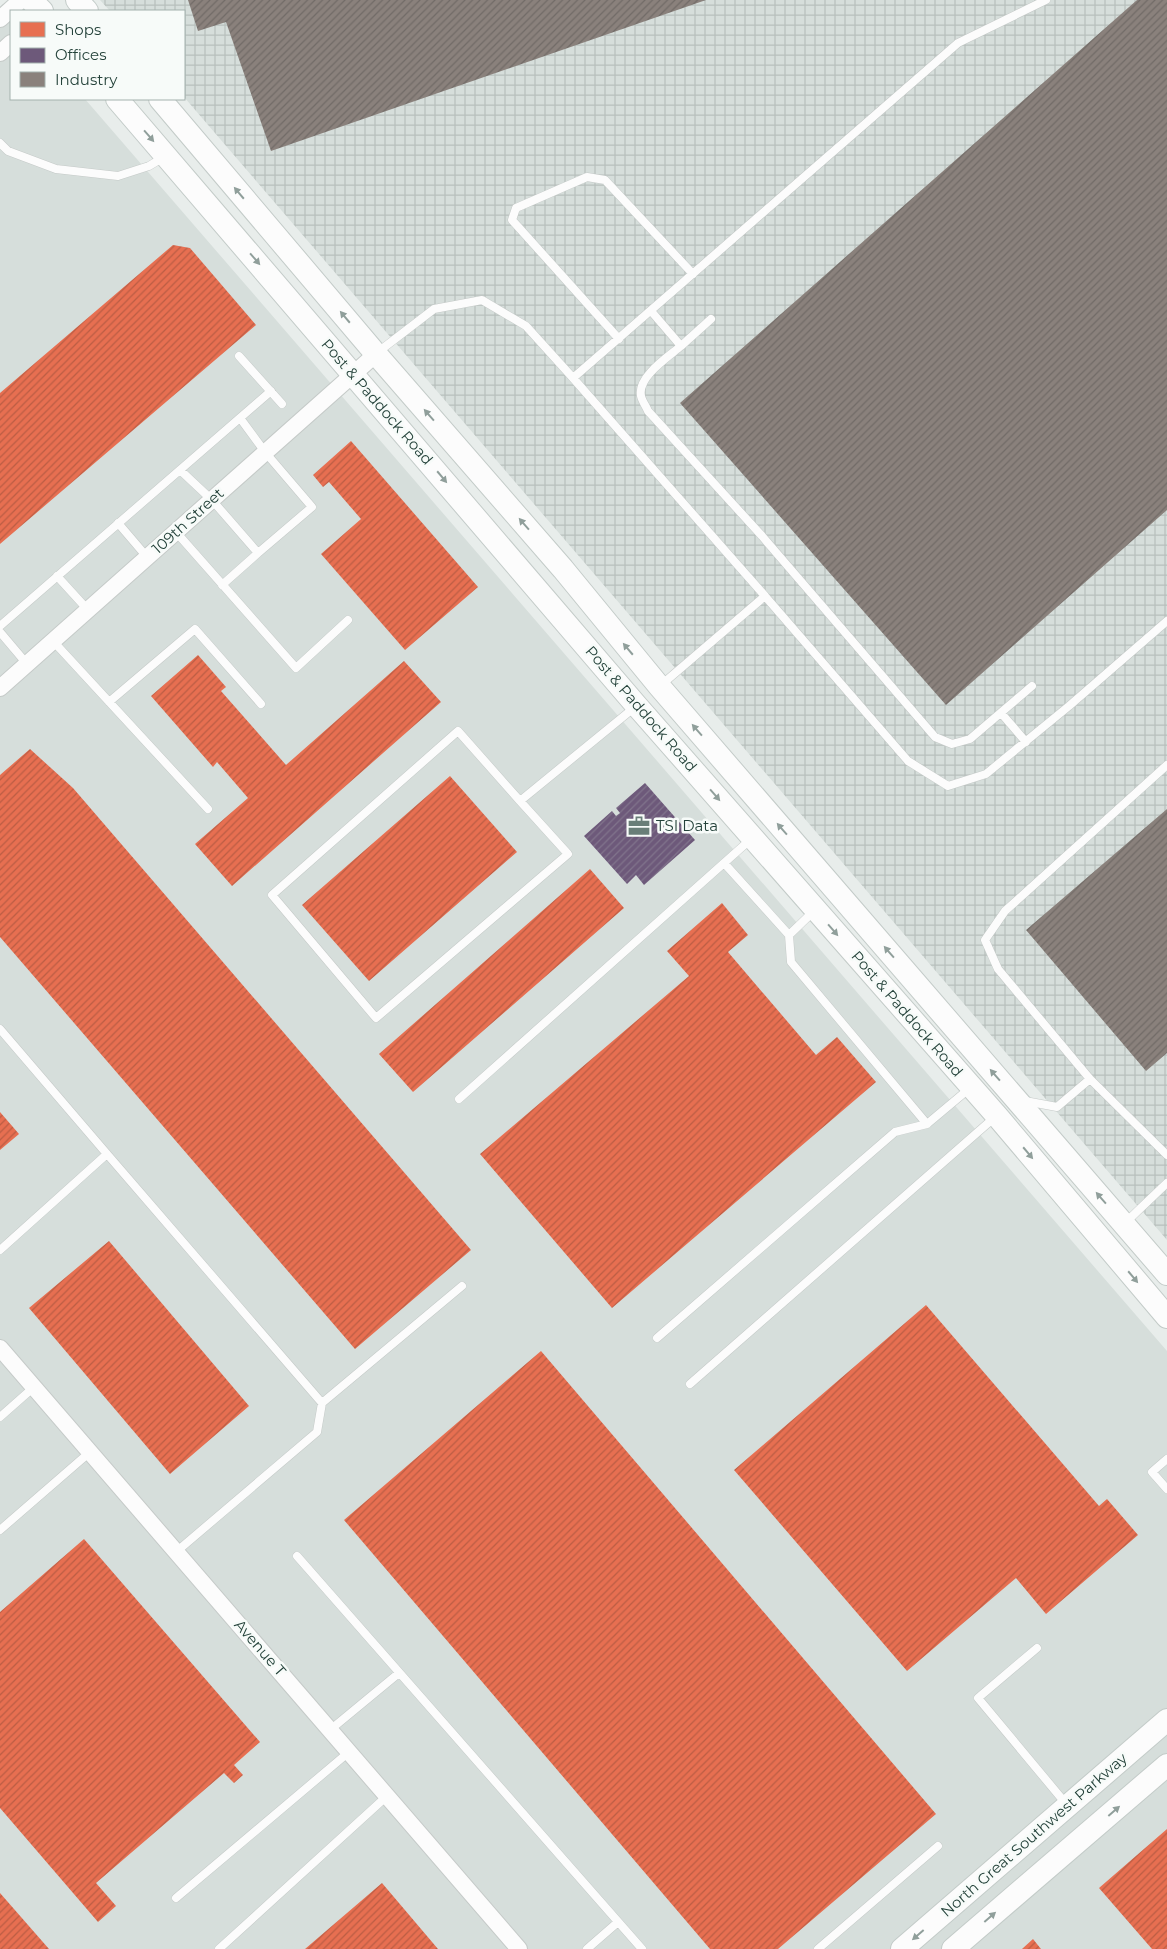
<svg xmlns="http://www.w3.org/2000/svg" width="1167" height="1949" font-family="Montserrat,sans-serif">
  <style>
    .built { fill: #d6dedb }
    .industrial { fill: url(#industrial-grid) }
    .shops { fill: url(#shops-hatch) }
    .offices { fill: url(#offices-hatch) }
    .industry { fill: url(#industry-hatch) }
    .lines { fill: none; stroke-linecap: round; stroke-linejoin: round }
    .lane-casing { stroke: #c5cac8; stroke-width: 9 }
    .street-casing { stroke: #c5cac8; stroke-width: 18 }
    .secondary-casing { stroke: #c3cbc8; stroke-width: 24 }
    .lane { stroke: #fcfcfc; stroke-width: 8 }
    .street { stroke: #fcfcfc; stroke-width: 16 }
    .secondary { stroke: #fcfcfc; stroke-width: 22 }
    .oneway { fill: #909f9b }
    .labels { text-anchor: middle; stroke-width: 5; stroke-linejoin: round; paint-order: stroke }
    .street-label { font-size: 15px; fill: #24423a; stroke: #f7fbf9 }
    .poi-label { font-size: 15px; fill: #24423a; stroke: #f7fbf9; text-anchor: start }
  </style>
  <defs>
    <pattern id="industrial-grid" width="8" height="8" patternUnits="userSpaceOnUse" patternTransform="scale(1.25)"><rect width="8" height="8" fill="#d6dedb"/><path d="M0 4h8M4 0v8" fill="none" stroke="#b8c0bd"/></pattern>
    <pattern id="shops-hatch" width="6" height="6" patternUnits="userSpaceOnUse" patternTransform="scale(1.25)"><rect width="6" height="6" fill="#e76f51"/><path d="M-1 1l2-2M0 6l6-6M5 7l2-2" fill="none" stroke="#bb5d44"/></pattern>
    <pattern id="offices-hatch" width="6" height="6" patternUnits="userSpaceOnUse" patternTransform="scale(1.25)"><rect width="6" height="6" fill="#6d597a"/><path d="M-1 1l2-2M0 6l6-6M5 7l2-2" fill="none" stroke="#81748c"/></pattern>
    <pattern id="industry-hatch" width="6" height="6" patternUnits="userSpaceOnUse" patternTransform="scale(1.25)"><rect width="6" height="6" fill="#8a817c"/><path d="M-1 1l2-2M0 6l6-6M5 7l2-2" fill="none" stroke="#716b67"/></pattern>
  </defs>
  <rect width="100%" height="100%" fill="#e8edeb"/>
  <path class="built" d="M3 4 11 13V99H85L1167 1351V1949H0V7Z"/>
  <path class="industrial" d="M100 0H1167V1240L184 97V11H110Z"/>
  <path class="shops" d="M173 245 190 248 256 325 0 544V393Z
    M351 441 478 587 405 650 321 554 361 519 329 482 323 487 313 475Z
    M198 655 226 687 221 691 286 765 404 661 441 702 232 886 195 844 248 798 217 762 213 767 151 696Z
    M30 749 73 788 471 1250 355 1349 0 937V775Z
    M450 776 517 852 369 981 302 905Z
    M590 869 624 908 413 1092 379 1054Z
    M722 903 748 935 728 952 816 1055 837 1037 876 1082 612 1308 480 1154 689 976 667 951Z
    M0 1112 19 1134 0 1150Z
    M109 1241 249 1406 170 1474 29 1308Z
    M926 1305 1099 1506 1107 1499 1138 1535 1046 1614 1016 1578 907 1671 734 1470Z
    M541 1351 936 1814 778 1949H710L344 1520Z
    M84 1539 260 1742 234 1765 243 1775 234 1783 224 1773 96 1883 116 1906 98 1922 0 1808V1612Z
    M1167 1829V1949H1152L1099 1888Z
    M382 1883 438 1949H305Z
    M0 1893 49 1949H0Z
    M1033 1939 1041 1949H1022Z"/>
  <path class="offices" d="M645 783 695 840 644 885 636 875 627 884 584 836 612 811 616 816 620 813 616 808Z"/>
  <path class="industry" d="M188 0H706L271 151 226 22 198 31Z
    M1137 0H1167V510L946 705 680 403Z
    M1167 809V1053L1146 1071 1026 930Z"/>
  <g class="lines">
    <g class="lane-casing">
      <path id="lane" d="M0 143 8 151 56 169 118 176 149 166 164 157
        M651 311 681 346 711 319
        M619 339 512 220 516 208 587 177 605 180 693 274
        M681 346C668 357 637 377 641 396 642 401 646 406 648 411L762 536 935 737 952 744 970 739 1032 686
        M378 352 434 309 482 300 526 326 573 378 958 43 1046 0
        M239 356 282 404
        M573 378 765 596 660 686
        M180 470 212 500 258 553 312 507 265 452 240 418
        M118 523 147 557
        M176 532 296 668 348 620
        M57 576 88 610
        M222 585 258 553
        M765 596 908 761 948 786 986 774 1069 706 1167 621
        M0 626 271 391
        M0 632 27 664
        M53 641 208 809
        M109 702 195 629 261 704
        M1001 713 1026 742
        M520 801 458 731 272 895 376 1018 568 854 520 801 635 707
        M724 863 789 935 814 911
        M789 935 791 962 927 1124 970 1088
        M0 1029 107 1154
        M1090 1079 1167 1155
        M459 1099 751 839
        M1025 1101 1057 1107 1090 1079 998 969 985 940 1005 911 1167 765
        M1125 1223 1167 1183
        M0 1250 107 1154 322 1403 317 1432 176 1552
        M657 1338 895 1132 927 1124
        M690 1384 995 1117
        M322 1403 462 1286
        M0 1417 34 1387
        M1167 1459 1152 1472 1167 1489
        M0 1530 90 1452
        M297 1556 642 1949
        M1037 1648 978 1698 1067 1805
        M330 1730 399 1673
        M176 1898 349 1752
        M219 1949 387 1796
        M587 1949 618 1922
        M818 1949 938 1846"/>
    </g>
    <g class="street-casing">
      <path id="street" d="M0 19 21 0
        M0 53 11 43
        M0 688 376 354
        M0 1348 519 1949"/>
    </g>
    <g class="secondary-casing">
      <path id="secondary" d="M31 0 42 11
        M77 0 87 11
        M117 99 636 705 997 1116 1167 1317
        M160 99 376 354 563 569 659 686 1167 1274
        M902 1949 1167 1720
        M953 1949 1167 1765"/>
    </g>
    <use href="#lane" class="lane"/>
    <use href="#street" class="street"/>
    <use href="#secondary" class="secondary"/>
  </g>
  <defs><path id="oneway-solid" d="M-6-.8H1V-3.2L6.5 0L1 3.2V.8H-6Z" transform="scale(1.25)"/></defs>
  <g class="oneway">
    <use href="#oneway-solid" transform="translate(149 136) rotate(49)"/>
    <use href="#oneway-solid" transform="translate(239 193) rotate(-130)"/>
    <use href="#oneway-solid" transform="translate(255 259) rotate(49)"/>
    <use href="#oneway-solid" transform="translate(345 317) rotate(-130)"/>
    <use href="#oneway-solid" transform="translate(429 415) rotate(-131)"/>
    <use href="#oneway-solid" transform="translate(442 477) rotate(50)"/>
    <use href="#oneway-solid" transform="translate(524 524) rotate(-131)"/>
    <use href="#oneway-solid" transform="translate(628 649) rotate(-130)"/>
    <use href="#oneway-solid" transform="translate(697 730) rotate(-131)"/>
    <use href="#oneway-solid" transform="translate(715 795) rotate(49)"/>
    <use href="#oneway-solid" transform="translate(782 829) rotate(-131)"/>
    <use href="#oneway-solid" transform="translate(833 930) rotate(49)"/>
    <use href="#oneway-solid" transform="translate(889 952) rotate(-131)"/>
    <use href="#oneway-solid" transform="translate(995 1075) rotate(-131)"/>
    <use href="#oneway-solid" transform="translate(1028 1153) rotate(50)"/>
    <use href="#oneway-solid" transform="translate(1101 1198) rotate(-131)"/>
    <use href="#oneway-solid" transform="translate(1133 1277) rotate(50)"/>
    <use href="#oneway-solid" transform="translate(1114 1811) rotate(-41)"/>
    <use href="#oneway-solid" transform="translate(990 1917) rotate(-41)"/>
    <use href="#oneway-solid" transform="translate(918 1935) rotate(139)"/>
  </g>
  <defs>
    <g id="office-bare" transform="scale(1.725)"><path d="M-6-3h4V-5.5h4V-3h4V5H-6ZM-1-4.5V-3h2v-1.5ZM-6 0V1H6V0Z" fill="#697e78" stroke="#f7fbf9" stroke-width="2.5" paint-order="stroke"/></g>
  </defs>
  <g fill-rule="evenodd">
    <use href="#office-bare" x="639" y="826"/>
  </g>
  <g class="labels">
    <g class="street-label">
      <text transform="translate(377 402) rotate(49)" y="5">Post &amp; Paddock Road</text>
      <text transform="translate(188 521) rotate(-42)" y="5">109th Street</text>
      <text transform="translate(641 709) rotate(49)" y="5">Post &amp; Paddock Road</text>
      <text transform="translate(907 1014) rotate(49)" y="5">Post &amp; Paddock Road</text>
      <text transform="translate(260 1648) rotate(49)" y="5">Avenue T</text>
      <text transform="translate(1034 1835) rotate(-41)" y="5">North Great Southwest Parkway</text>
    </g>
    <g class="poi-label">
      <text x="656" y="831">TSI Data</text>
    </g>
  </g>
  <rect x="10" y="10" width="175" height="90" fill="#f7fbf9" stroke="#a3b1ad"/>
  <rect x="20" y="22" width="25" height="15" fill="#e76f51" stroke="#a3b1ad"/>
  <text x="55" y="35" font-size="15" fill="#24423a">Shops</text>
  <rect x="20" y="48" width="25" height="15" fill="#6d597a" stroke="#a3b1ad"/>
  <text x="55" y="60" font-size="15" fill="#24423a">Offices</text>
  <rect x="20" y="72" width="25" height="15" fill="#8a817c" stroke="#a3b1ad"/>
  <text x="55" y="85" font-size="15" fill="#24423a">Industry</text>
</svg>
